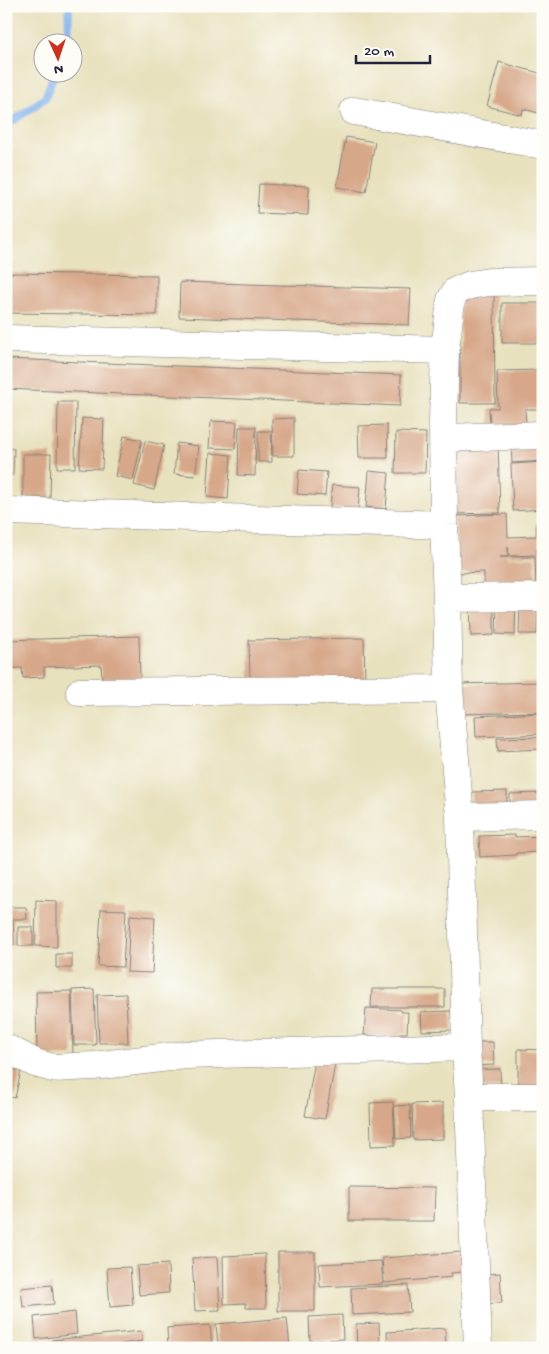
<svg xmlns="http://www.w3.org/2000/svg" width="549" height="1354" font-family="'Gochi Hand',sans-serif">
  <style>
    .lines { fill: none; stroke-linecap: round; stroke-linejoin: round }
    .stream { stroke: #7fb1ec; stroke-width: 8 }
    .building { fill: #d7a789 }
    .minor-casing { stroke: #85827c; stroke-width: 29 }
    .minor { stroke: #fff; stroke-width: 28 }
  </style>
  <rect width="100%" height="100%" fill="#fdfcf7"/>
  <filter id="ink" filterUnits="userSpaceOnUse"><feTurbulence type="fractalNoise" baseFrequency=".02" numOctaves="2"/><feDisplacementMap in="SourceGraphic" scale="10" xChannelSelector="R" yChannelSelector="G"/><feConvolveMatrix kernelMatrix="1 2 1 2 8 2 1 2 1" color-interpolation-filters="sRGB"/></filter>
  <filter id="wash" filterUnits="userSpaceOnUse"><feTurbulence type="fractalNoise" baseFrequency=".0096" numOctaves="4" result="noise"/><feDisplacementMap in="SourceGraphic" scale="20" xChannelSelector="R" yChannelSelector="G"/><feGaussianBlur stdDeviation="1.12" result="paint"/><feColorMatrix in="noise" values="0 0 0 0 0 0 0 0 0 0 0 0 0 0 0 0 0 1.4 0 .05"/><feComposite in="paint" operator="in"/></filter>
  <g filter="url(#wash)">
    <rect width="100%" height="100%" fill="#e8e1be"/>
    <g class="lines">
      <path class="stream" d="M68 42 69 6
        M6 126 45 98 55 72"/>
    </g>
    <g id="blocks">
      <path class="building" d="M499 62 543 74V114L523 109 522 115 487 106Z
        M346 137 375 142 366 192 337 187Z
        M259 184 309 186 308 215 257 213Z
        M6 273 157 275V315L6 313Z
        M180 282 411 289 409 325 179 317Z
        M460 291H494L495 403H460Z
        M502 303H543V343H502Z
        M6 359 401 375 400 406 6 389Z
        M543 370V409H525L526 425 490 426 489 408H498L497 371Z
        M58 402H76L75 468H57Z
        M82 418 104 419 102 469 79 468Z
        M294 418V456H273L272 419Z
        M211 421 237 422 235 449 209 448Z
        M387 425 388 458H359L358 426Z
        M239 427H256L255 476 238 475Z
        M258 431H271L272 462H258Z
        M396 432 426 433 425 473H395Z
        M124 436 142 440 133 480 115 476Z
        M145 441 164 445 154 490 134 485Z
        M498 442 500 513 450 514 448 444Z
        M543 442V461L512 463 511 444Z
        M177 443 199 446 195 476 174 474Z
        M6 448 14 449 13 475H6Z
        M210 453 231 455 228 499 207 497Z
        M23 454H51L50 498H23Z
        M543 462V509L513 511 511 464Z
        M299 470 327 472 325 496 297 494Z
        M369 471 389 473 386 509 366 507Z
        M332 485 360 487 358 511 330 508Z
        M507 514 508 537 537 536 536 523H543V579H538L537 549V555L509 556 508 547V557H500H535L536 587 484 588V572L459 573 454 516Z
        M470 599H494V635L471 636Z
        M497 599H516L515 635 496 634Z
        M520 601H538L537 634H519Z
        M139 636 140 678 102 679 101 665 44 667V677L23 678 22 668H6V640Z
        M364 638 365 680 250 682 249 640Z
        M543 682V712L458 714 457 684Z
        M543 713V734L476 737 475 716Z
        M543 737V749L498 751 497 738Z
        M507 791V808L472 809 471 792Z
        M543 793V807L510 809V794Z
        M515 835V837L543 836V852L516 853V855L480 857 479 836Z
        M36 900 57 901V947L35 946Z
        M6 907H26L27 919H13L14 945H6Z
        M101 909 126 910 123 967 98 966Z
        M130 915 155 917 152 973 127 972Z
        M18 927H33V946H18Z
        M56 954H72V968H56Z
        M94 989 96 1045H74L72 990Z
        M372 989H445V1007H371Z
        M71 991 73 1056 37 1057 36 992Z
        M126 994 128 1043H99L97 995Z
        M366 1008 401 1010V1012H408L407 1033H400V1037L364 1035Z
        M451 1011 452 1030 422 1031 421 1012Z
        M468 1042H493L494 1065 469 1066Z
        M518 1049 543 1050V1091L518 1089Z
        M315 1061 335 1064 325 1119 305 1116Z
        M6 1068 21 1071 15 1098 6 1096Z
        M500 1069 501 1087 474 1088 473 1070Z
        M393 1102 395 1145 371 1146 370 1103Z
        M443 1103V1139L413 1140 412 1104Z
        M410 1105 411 1138 396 1139 394 1106Z
        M349 1187 435 1188 434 1221H349Z
        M278 1252H315V1311H278Z
        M462 1252 463 1272 451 1273 452 1277 384 1283 382 1258Z
        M265 1254 266 1308H246V1303L224 1304 223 1256Z
        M217 1257 220 1310 195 1311 192 1258Z
        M381 1261 383 1284 320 1287 319 1264Z
        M168 1264 169 1293 139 1295 137 1266Z
        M130 1267 133 1305 110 1307 107 1268Z
        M500 1273 502 1303 478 1304 477 1275Z
        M52 1285 54 1304 23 1307 21 1288Z
        M408 1285 410 1312 352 1315 351 1288Z
        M75 1312 77 1334 36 1339 34 1317Z
        M342 1315 343 1339 310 1341 309 1317Z
        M287 1318 290 1348H224V1343L218 1344 216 1324Z
        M379 1323 380 1348H357L356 1324Z
        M210 1325 212 1348H168L167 1328Z
        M445 1328 446 1348H388L387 1332Z
        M141 1331 142 1341 122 1344V1348H53L52 1340Z"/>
    </g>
  </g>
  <g filter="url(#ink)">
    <use href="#blocks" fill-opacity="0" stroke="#85827c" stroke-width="1"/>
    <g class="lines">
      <g class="minor-casing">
        <path id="minor" d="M354 111 543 145
          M6 339 445 350
          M444 438 543 435
          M6 511 444 525
          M447 598 543 597
          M80 692 449 689
          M460 817 543 815
          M6 1048 35 1063 53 1068 93 1066 186 1055 466 1047
          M469 1097H543
          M478 1348 469 1097 466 1047 460 817 449 689 447 598 444 525 443 421 445 350 451 300 456 291 470 285 489 282 543 281"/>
      </g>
      <use href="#minor" class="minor"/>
    </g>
  </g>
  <rect width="549" height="1354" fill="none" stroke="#fdfcf7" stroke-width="25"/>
  <g transform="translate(58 58) rotate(177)"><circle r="24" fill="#fdfcf7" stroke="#a5a5ac"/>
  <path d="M0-4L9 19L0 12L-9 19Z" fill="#c8321e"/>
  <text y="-8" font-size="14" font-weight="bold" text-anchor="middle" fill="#22223b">N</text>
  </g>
  <path d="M356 55v8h74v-8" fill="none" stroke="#22223b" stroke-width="2.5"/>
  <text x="364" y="55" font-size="15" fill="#22223b" stroke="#fdfcf7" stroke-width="4" paint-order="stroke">20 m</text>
</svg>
